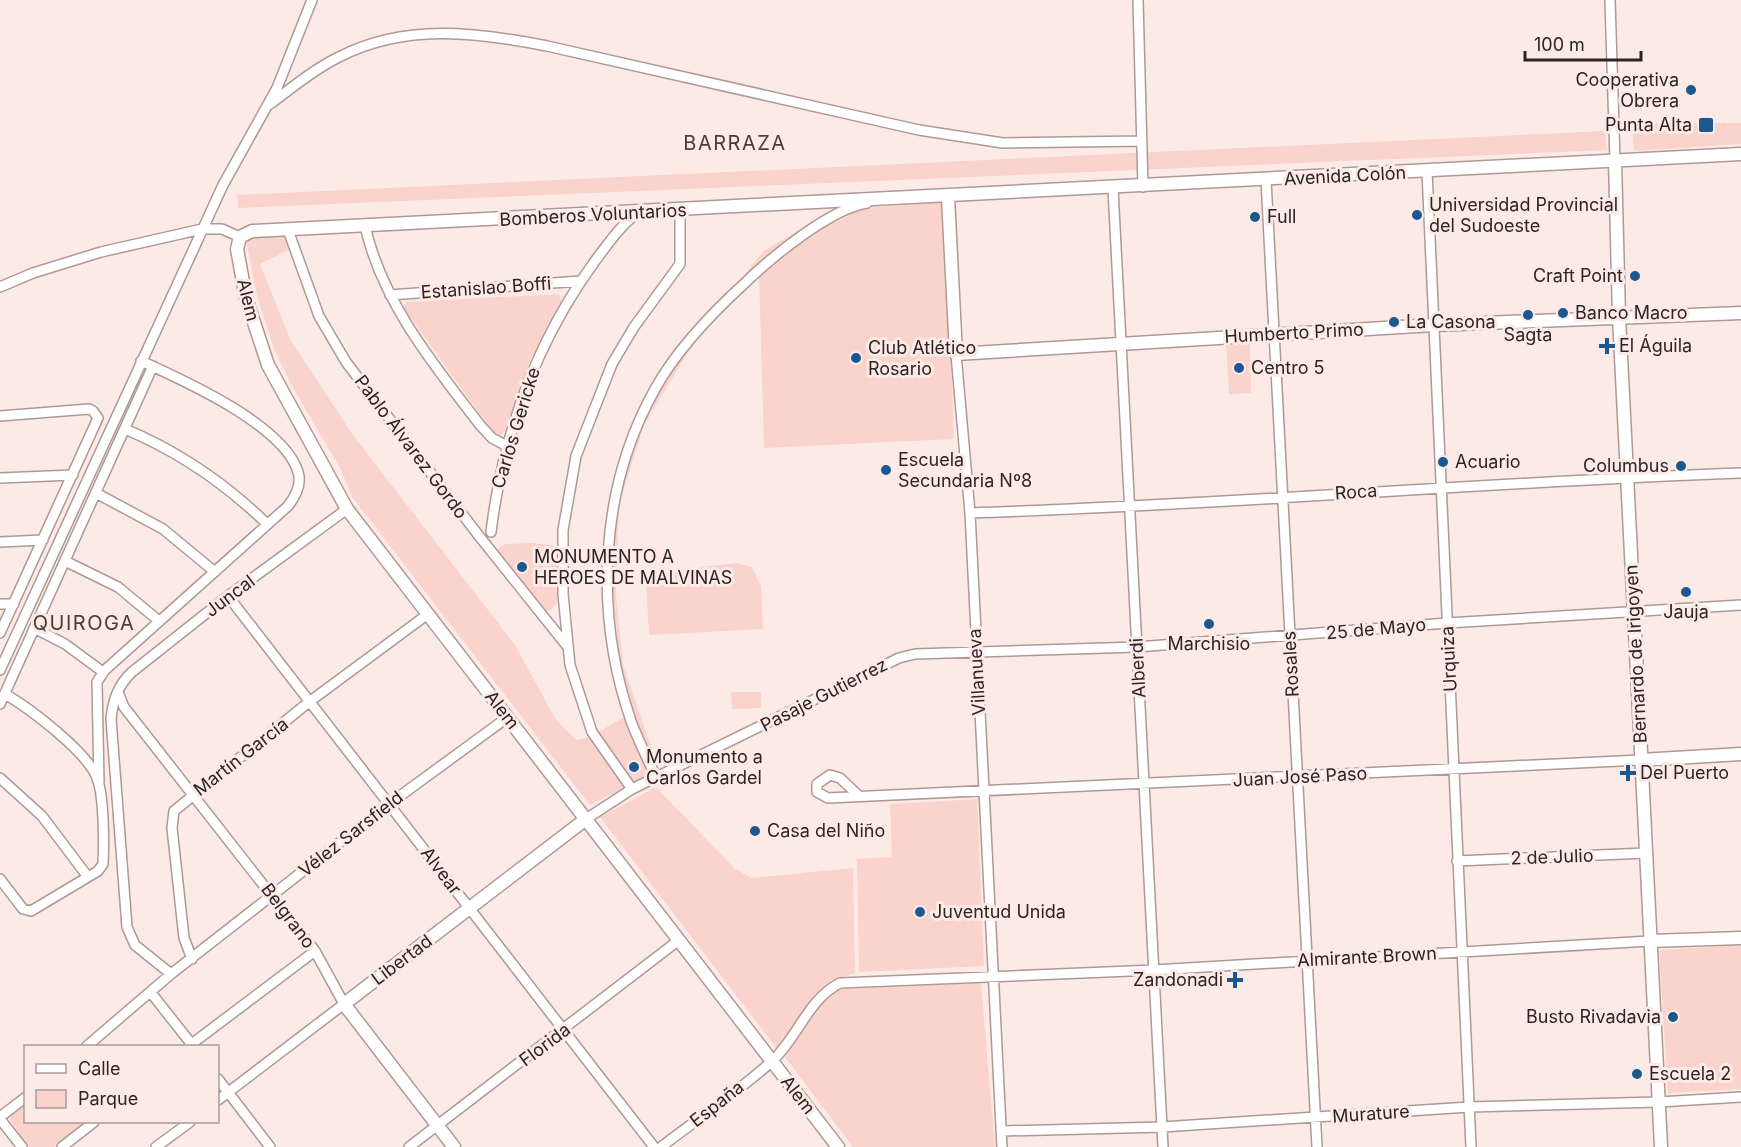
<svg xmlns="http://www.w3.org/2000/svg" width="1741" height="1147" font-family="Inter,sans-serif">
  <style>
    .green { fill: #fad4cc }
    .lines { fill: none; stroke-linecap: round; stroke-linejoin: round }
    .minor-casing { stroke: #ae9995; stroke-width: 12 }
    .major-casing { stroke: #ae9995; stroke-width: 15 }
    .minor { stroke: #fff; stroke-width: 9 }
    .major { stroke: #fff; stroke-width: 12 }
    .poi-dot { fill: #1c588f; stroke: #fceae6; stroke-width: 2 }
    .labels { text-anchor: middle; stroke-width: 6; stroke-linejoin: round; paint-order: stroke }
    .poi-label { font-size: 18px; fill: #2d2423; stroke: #fceae6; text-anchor: start }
    .street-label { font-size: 18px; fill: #2d2423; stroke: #fceae6 }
    .neighbourhood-label { font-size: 20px; letter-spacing: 1.5px; fill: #4c3b37; stroke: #fceae6 }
  </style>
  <rect width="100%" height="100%" fill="#fceae6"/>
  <path class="green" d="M1632 123H1741V144L1634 151Z
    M1605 131 1607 150 238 208 237 195Z
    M861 193 867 202 830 226 863 208 946 202 954 439 764 448 759 276 707 321 644 425 619 504 616 596 623 665 659 770 590 805 352 497 341 470 292 386 274 349 257 296 246 240 249 235 283 234 291 249 260 264 291 341 353 435 515 645 556 720 576 740 589 737 625 717 612 584 616 501 642 421 694 335 764 251Z
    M559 294 563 305 531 358 504 432 499 436 492 431 403 307 406 302Z
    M1250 342 1251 393 1229 394 1226 343Z
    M532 543 551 545 557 548V603L551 610 545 611 533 600 500 556 497 549 506 544Z
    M737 563 752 567 761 586 763 629 649 635 646 582 649 573Z
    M731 692H761V708L732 709Z
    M656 787 735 869 752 878 853 868 855 973 830 981 814 996 777 1049 600 817Z
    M977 799 984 966 859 972 857 859 892 857 890 804Z
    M1741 945V1089L1668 1093 1659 950Z
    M981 983 995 1147H853L785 1057C801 1034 814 998 843 989Z
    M25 1105 26 1122H88L54 1147H29L9 1118Z"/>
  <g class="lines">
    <g class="minor-casing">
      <path id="minor" d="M1138 0 1143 187
        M1610 0 1615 161
        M270 104C292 88 314 69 339 57 405 23 476 32 547 46L919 130 1003 143 1142 141
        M1427 171 1471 1147
        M1266 180 1317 1147
        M1113 189 1163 1147
        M365 226C382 302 434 365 480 425L492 438 507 446
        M288 230 319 316 346 362 479 536 567 646
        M0 287 33 273 101 252 202 229H222L240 237
        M390 295 581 281
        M956 354 970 513 1002 1147
        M0 416 89 409 93 411 98 418 0 633
        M125 429C180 452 225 483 267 524
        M0 478 73 475
        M96 493 163 529 215 572
        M970 513C1228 505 1484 482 1741 473
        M491 532C503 434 536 342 595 261 608 244 620 226 637 213
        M0 542 43 540
        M65 561 118 587 159 621
        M228 596 654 1147
        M0 604H14
        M34 628 65 644 103 672
        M0 670 223 185 277 88 312 0
        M118 692 124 707 315 951 344 1004 218 1100
        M0 704 153 366
        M0 778 42 816 88 877
        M657 779C648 760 638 740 631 721 594 614 599 489 655 389 677 349 712 313 746 282 773 256 830 209 867 203
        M99 782 97 682 105 670 288 506C295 497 302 484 298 472 284 425 183 380 141 361
        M632 789 592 732 570 665 563 594V530L576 456 612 364 634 327 680 264V211
        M859 796 840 778 830 775 817 784V792L828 798 1641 760
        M586 819 632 789 899 658 915 654 1137 647 1447 623 1741 605
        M1457 861 1646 853
        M0 879 23 909 31 911 98 871 103 864C104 843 104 800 98 781 91 754 29 708 5 694
        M192 959 184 938 172 828 174 811 309 702 428 614
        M171 974 135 945 127 927 111 719C113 700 118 685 132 672L228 596 347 509
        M152 994 193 1046
        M87 1046 171 974 389 804 508 717
        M189 1046 315 951
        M218 1079 270 1147
        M0 1117 26 1097
        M0 1119 22 1147
        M1001 1131 1162 1127 1469 1107 1659 1102 1741 1097
        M62 1147 94 1122
        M156 1147 190 1122
        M409 1147 679 940
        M661 1147C697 1119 737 1093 771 1062 797 1039 808 999 840 983L1154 970 1650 941"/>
    </g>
    <g class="major-casing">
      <path id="major" d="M1615 161 1619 317 1661 1147
        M948 197 956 354 1433 325 1741 313
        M1641 760 1741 754
        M1650 941 1741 938
        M454 1147 344 1004 586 819
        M838 1147 347 509 268 365 246 298 237 249 240 237 252 231 1741 154"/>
    </g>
    <use href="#minor" class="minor"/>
    <use href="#major" class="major"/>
  </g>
  <g class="poi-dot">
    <circle cx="1691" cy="90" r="6"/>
    <rect x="1698" y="117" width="16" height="16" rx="3"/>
    <circle cx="1417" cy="215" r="6"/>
    <circle cx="1255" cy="217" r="6"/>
    <circle cx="1635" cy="276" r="6"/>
    <circle cx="1563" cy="313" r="6"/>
    <circle cx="1528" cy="315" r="6"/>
    <circle cx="1394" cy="322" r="6"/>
    <path d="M1604 337h6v6h6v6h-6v6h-6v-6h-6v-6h6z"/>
    <circle cx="856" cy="358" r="6"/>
    <circle cx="1239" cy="368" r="6"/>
    <circle cx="1443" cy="462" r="6"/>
    <circle cx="1681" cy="466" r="6"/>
    <circle cx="886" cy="470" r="6"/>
    <circle cx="522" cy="567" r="6"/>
    <circle cx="1686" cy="592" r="6"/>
    <circle cx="1209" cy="624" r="6"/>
    <circle cx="634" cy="767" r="6"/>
    <path d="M1625 764h6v6h6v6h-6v6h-6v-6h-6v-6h6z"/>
    <circle cx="755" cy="831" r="6"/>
    <circle cx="920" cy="912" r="6"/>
    <path d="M1232 971h6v6h6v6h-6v6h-6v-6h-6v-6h6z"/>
    <circle cx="1673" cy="1017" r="6"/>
    <circle cx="1637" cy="1074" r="6"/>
  </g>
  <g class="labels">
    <g class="poi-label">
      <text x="1679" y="86" text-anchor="end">Cooperativa<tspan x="1679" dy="21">Obrera</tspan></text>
      <text x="1692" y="131" text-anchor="end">Punta Alta</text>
      <text x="1429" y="211">Universidad Provincial<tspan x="1429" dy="21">del Sudoeste</tspan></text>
      <text x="1267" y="223">Full</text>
      <text x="1623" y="282" text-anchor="end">Craft Point</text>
      <text x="1575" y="319">Banco Macro</text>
      <text x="1406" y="328">La Casona</text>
      <text x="1528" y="341" text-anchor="middle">Sagta</text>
      <text x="1619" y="352">El Águila</text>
      <text x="868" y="354">Club Atlético<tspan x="868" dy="21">Rosario</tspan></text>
      <text x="1251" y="374">Centro 5</text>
      <text x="898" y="466">Escuela<tspan x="898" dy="21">Secundaria Nº8</tspan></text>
      <text x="1455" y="468">Acuario</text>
      <text x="1669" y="472" text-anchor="end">Columbus</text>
      <text x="534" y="563">MONUMENTO A<tspan x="534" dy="21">HEROES DE MALVINAS</tspan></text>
      <text x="1686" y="618" text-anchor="middle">Jauja</text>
      <text x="1209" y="650" text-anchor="middle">Marchisio</text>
      <text x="646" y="763">Monumento a<tspan x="646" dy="21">Carlos Gardel</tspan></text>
      <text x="1640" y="779">Del Puerto</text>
      <text x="767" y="837">Casa del Niño</text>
      <text x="932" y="918">Juventud Unida</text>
      <text x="1223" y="986" text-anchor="end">Zandonadi</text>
      <text x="1661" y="1023" text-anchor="end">Busto Rivadavia</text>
      <text x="1649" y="1080">Escuela 2</text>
    </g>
    <g class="street-label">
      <text transform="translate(1345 176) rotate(-3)" y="6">Avenida Colón</text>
      <text transform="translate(593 215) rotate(-3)" y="6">Bomberos Voluntarios</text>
      <text transform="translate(486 288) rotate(-4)" y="6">Estanislao Boffi</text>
      <text transform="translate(248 300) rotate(76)" y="6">Alem</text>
      <text transform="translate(1294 333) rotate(-3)" y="6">Humberto Primo</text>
      <text transform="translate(516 428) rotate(-73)" y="6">Carlos Gericke</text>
      <text transform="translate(411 447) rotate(53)" y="6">Pablo Álvarez Gordo</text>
      <text transform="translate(1356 492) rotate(-4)" y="6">Roca</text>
      <text transform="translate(230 596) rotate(-37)" y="6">Juncal</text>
      <text transform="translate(1376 629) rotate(-5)" y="6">25 de Mayo</text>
      <text transform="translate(1636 654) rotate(-93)" y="6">Bernardo de Irigoyen</text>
      <text transform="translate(1449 659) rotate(-93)" y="6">Urquiza</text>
      <text transform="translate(1291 664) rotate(-93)" y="6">Rosales</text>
      <text transform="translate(1138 668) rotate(-93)" y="6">Alberdi</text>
      <text transform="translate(977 672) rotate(-93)" y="6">Villanueva</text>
      <text transform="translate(824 695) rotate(-27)" y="6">Pasaje Gutierrez</text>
      <text transform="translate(502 710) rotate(52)" y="6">Alem</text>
      <text transform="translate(241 757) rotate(-38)" y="6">Martín García</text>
      <text transform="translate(1300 777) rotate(-3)" y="6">Juan José Paso</text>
      <text transform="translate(351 834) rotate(-38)" y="6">Vélez Sarsfield</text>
      <text transform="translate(1552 857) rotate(-2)" y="6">2 de Julio</text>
      <text transform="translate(441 871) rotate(53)" y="6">Alvear</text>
      <text transform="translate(288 916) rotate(53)" y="6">Belgrano</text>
      <text transform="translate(1367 957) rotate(-3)" y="6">Almirante Brown</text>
      <text transform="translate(402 960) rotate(-37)" y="6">Libertad</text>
      <text transform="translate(545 1045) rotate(-37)" y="6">Florida</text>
      <text transform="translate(798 1095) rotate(52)" y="6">Alem</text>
      <text transform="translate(717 1104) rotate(-38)" y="6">España</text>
      <text transform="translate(1371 1114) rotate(-4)" y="6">Murature</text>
    </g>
    <g class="neighbourhood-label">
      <text x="735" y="150">BARRAZA</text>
      <text x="84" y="630">QUIROGA</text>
    </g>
  </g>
  <rect x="24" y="1045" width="195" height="78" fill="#fceae6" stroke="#a99b98" stroke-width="1.5"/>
  <rect x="36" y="1064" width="30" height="9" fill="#ffffff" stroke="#a99b98" stroke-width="1.5"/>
  <text x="78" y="1075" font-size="18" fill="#2d2423">Calle</text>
  <rect x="36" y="1090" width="30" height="18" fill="#fad4cc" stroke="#a99b98" stroke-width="1.5"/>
  <text x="78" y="1105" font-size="18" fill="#2d2423">Parque</text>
  <path d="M1525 51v9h116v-9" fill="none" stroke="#2d2423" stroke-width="3"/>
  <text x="1534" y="51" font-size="18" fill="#2d2423" stroke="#fceae6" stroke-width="4.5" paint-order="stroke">100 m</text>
</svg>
